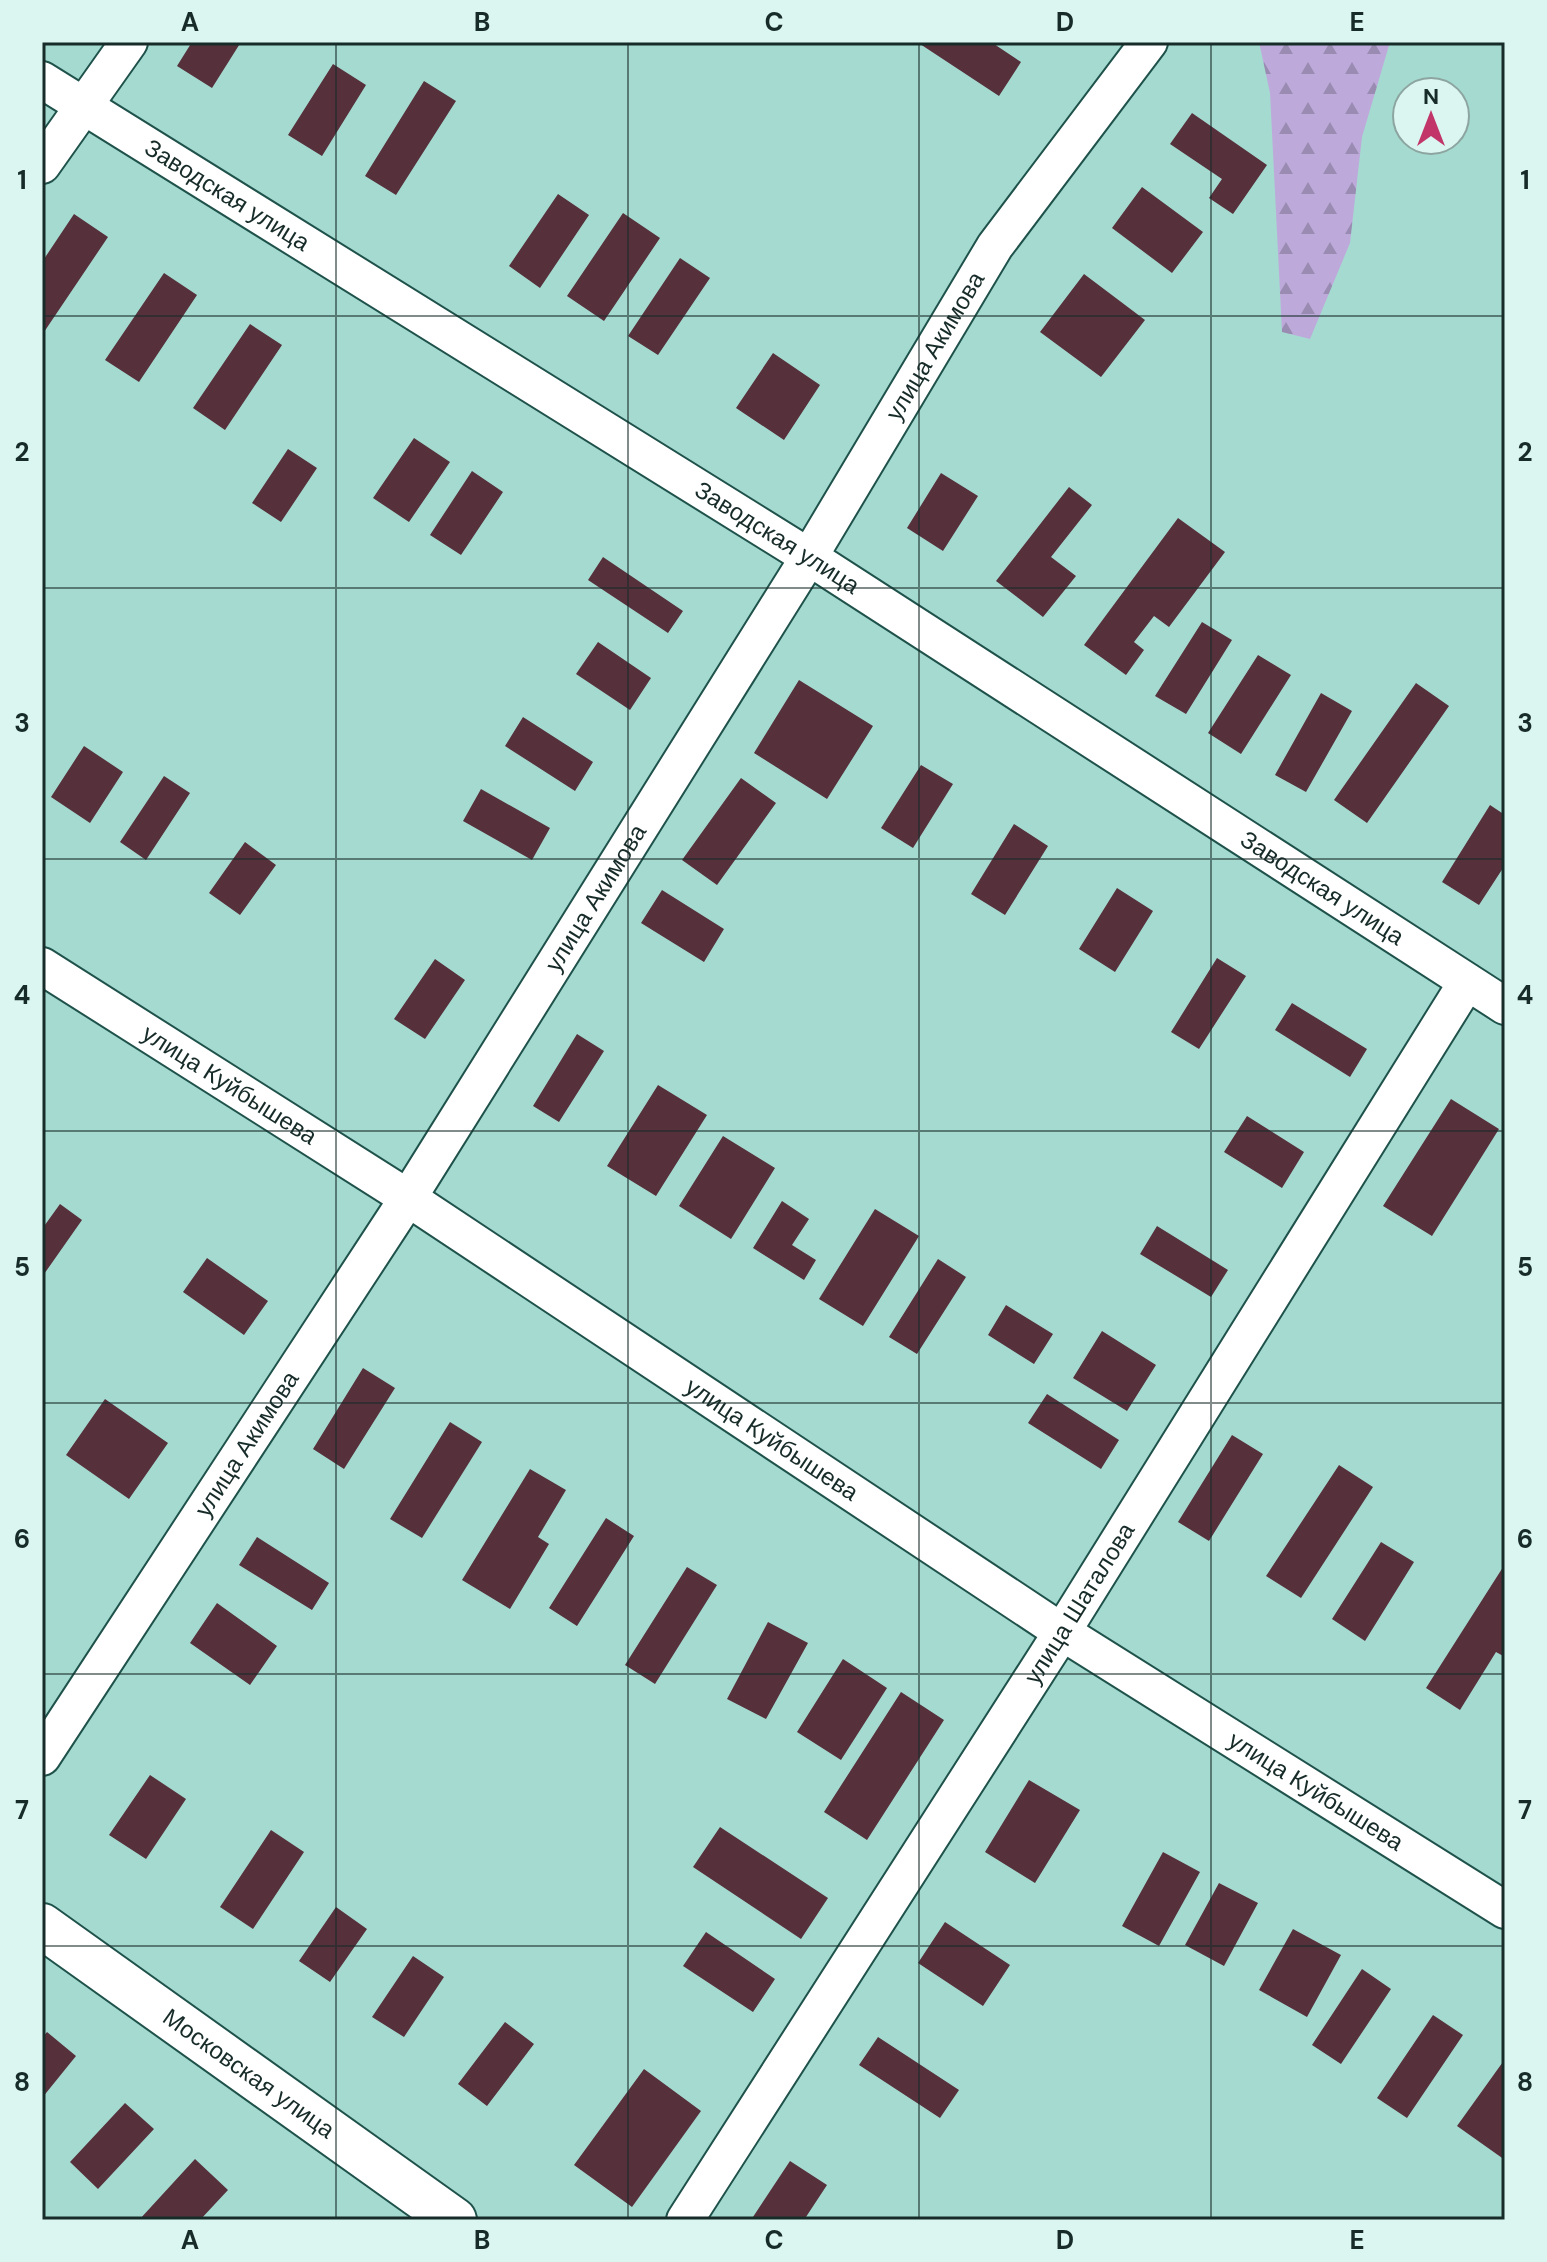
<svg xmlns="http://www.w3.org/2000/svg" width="1547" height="2262" font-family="'DM Sans',sans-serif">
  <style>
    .forest { fill: url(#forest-firs) }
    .building { fill: #56303a }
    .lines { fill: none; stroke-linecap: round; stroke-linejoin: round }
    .minor-casing { stroke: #1f524b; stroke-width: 40 }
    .tertiary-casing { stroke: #1f524b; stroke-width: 48 }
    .minor { stroke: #fff; stroke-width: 36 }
    .tertiary { stroke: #fff; stroke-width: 44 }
    .grid { fill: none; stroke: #172c29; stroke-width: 2; stroke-opacity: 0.55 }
    .labels { text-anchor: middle; stroke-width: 8; stroke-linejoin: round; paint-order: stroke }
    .street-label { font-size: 24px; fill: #172c29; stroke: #dbf5f0 }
    .neatline { fill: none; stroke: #172c29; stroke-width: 3 }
    .grid-label { font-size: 26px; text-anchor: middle; font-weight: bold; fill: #172c29 }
  </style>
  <defs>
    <pattern id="forest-firs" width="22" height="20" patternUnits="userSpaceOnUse" patternTransform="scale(2)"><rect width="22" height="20" fill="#bdaada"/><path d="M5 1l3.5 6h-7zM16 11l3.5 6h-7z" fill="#998bb1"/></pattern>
  </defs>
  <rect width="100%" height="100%" fill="#a5dad1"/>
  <path class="forest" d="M1259 42H1390L1362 137 1350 243 1310 339 1282 332 1270 93Z"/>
  <path class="building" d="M192 42H241L212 88 177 66Z
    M917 42H991L1021 62 999 96Z
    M333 64 366 85 322 156 288 135Z
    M424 81 456 101 396 195 365 176Z
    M1192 113 1267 165 1233 214 1209 198 1222 179 1170 144Z
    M1142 187 1203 232 1172 273 1112 228Z
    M558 194 589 215 540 288 509 266Z
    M623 213 660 238 604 321 567 296Z
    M74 214 108 237 42 335V262Z
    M680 258 710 278 658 355 628 336Z
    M164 273 197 295 139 382 105 360Z
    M1084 274 1145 320 1101 377 1040 332Z
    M250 324 282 345 225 430 193 408Z
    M773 353 820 385 784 440 736 408Z
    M414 438 450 462 409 522 373 498Z
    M288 449 317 468 281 522 252 503Z
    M472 471 503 492 461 555 430 535Z
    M941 473 978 496 943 551 907 528Z
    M1069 487 1092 505 1051 557 1076 576 1043 617 996 581Z
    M1178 518 1225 552 1169 627 1154 616 1134 642 1144 650 1126 675 1084 645Z
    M603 557 683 611 668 633 588 580Z
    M1202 622 1232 640 1186 714 1155 696Z
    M598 642 651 678 630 710 576 674Z
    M1258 655 1291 675 1241 754 1208 733Z
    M799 680 873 726 827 799 754 753Z
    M1416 683 1449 706 1367 823 1334 800Z
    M1321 693 1352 711 1306 792 1275 775Z
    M523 717 593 762 575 791 505 746Z
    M84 746 123 772 90 823 51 797Z
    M921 765 953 784 913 848 881 828Z
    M164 776 190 793 146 860 120 842Z
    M741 778 776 803 717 885 682 860Z
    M481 789 550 828 532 860 463 821Z
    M1490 805 1505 815V865L1479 905 1442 882Z
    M1014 824 1048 846 1005 915 971 894Z
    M245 842 276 865 240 915 209 893Z
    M1117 888 1153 911 1115 972 1079 949Z
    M662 890 724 929 704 962 641 923Z
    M1217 958 1246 976 1199 1049 1171 1032Z
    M435 959 465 980 425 1039 394 1019Z
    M1292 1003 1367 1049 1350 1077 1275 1030Z
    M577 1034 604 1051 559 1122 533 1106Z
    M658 1085 707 1115 656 1196 607 1166Z
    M1451 1099 1499 1129 1432 1236 1383 1206Z
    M1247 1116 1304 1152 1282 1188 1224 1152Z
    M723 1136 775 1168 731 1239 679 1206Z
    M782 1201 809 1219 792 1245 816 1260 804 1280 753 1248Z
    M60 1204 82 1220 42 1277V1229Z
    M875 1209 919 1236 863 1326 819 1299Z
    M1157 1226 1228 1270 1211 1297 1140 1254Z
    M207 1258 268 1301 244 1335 183 1292Z
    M938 1259 966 1277 917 1354 889 1337Z
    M1006 1305 1053 1334 1034 1364 988 1335Z
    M1102 1331 1156 1365 1127 1411 1073 1378Z
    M363 1368 395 1388 344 1469 313 1449Z
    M1047 1394 1119 1440 1101 1469 1028 1423Z
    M105 1399 168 1443 129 1499 66 1455Z
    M450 1422 482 1442 422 1538 390 1519Z
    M1232 1435 1263 1454 1209 1541 1178 1522Z
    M1339 1465 1373 1487 1301 1598 1266 1576Z
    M530 1469 566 1490 538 1537 549 1544 510 1609 462 1580Z
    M606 1518 634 1536 577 1626 549 1608Z
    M257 1537 329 1583 312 1610 239 1565Z
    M1381 1542 1414 1562 1365 1641 1332 1619Z
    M1505 1564V1657L1496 1652 1460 1710 1426 1688Z
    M687 1567 717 1585 655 1684 625 1665Z
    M217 1603 277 1646 250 1685 190 1643Z
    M768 1622 808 1643 766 1719 727 1699Z
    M843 1659 887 1688 841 1760 797 1732Z
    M901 1692 944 1720 867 1840 824 1812Z
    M150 1775 186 1799 146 1859 109 1835Z
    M1029 1780 1080 1810 1035 1883 985 1852Z
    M720 1827 828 1898 801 1939 693 1867Z
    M271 1830 304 1852 253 1929 220 1907Z
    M1163 1852 1200 1872 1159 1946 1122 1926Z
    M1219 1883 1258 1903 1224 1966 1185 1945Z
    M336 1907 367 1929 330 1982 299 1961Z
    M945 1922 1010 1965 983 2006 918 1963Z
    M1293 1929 1341 1955 1307 2017 1259 1990Z
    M706 1932 775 1979 753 2012 683 1966Z
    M413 1956 444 1977 404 2037 372 2017Z
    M1362 1969 1391 1989 1341 2064 1312 2045Z
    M1433 2015 1463 2035 1407 2118 1377 2098Z
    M505 2022 534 2044 487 2106 458 2084Z
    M47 2032 76 2056 42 2098V2038Z
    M878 2037 959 2090 940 2118 859 2065Z
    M1505 2059V2160L1457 2126Z
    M644 2069 701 2111 632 2207 574 2165Z
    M125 2103 154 2129 98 2189 70 2162Z
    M195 2159 228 2190 200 2220H139Z
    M790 2161 827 2185 804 2220H751Z"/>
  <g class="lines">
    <g class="minor-casing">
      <g id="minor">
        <path id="s1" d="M42 80 809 557 1505 1006"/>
        <path d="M42 165 129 42"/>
        <path id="s2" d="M42 966 408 1198 1062 1632 1505 1910"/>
        <path id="s3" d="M42 1757 408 1198 809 557 995 246 1149 42"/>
        <path id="s4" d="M685 2220 1062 1632 1467 982"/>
      </g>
    </g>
    <g class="tertiary-casing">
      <g id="tertiary">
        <path id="s5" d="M42 1926 454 2220"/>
      </g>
    </g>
    <use href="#minor" class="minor"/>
    <use href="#tertiary" class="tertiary"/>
  </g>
  <path class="grid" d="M336 42V2220M628 42V2220M919 42V2220M1211 42V2220M42 316H1505M42 588H1505M42 859H1505M42 1131H1505M42 1403H1505M42 1674H1505M42 1946H1505"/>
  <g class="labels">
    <g class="street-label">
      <text dy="8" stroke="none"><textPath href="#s1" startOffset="218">Заводская улица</textPath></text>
      <text dy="8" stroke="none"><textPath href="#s3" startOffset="1670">улица Акимова</textPath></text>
      <text dy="8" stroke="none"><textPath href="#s1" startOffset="866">Заводская улица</textPath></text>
      <text dy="8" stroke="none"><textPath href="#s1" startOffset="1514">Заводская улица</textPath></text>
      <text dy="8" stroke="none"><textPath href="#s3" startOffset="1022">улица Акимова</textPath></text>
      <text dy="8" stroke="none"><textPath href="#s2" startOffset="222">улица Куйбышева</textPath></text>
      <text dy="8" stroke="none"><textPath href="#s2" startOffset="870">улица Куйбышева</textPath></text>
      <text dy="8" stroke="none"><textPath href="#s3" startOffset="374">улица Акимова</textPath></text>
      <text dy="8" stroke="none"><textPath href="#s4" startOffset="732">улица Шаталова</textPath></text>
      <text dy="8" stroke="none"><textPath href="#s2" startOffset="1518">улица Куйбышева</textPath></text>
      <text dy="8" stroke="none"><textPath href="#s5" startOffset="254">Московская улица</textPath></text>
    </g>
  </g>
  <rect width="1547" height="2262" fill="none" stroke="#dbf5f0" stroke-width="88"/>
  <g transform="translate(1431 116)"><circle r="38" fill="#dbf5f0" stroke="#8da5a0" stroke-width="2"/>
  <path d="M0-6L14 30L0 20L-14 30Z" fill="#c23569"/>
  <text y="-12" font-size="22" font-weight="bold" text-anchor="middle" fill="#172c29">N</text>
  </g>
  <rect x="44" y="44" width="1459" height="2174" class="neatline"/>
  <g class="grid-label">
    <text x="190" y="31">A</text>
    <text x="482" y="31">B</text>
    <text x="774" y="31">C</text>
    <text x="1065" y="31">D</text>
    <text x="1357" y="31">E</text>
    <text x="22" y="189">1</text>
    <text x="1525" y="189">1</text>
    <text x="22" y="461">2</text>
    <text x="1525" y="461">2</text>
    <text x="22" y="732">3</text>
    <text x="1525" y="732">3</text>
    <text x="22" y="1004">4</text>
    <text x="1525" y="1004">4</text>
    <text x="22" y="1276">5</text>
    <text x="1525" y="1276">5</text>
    <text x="22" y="1548">6</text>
    <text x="1525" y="1548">6</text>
    <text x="22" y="1819">7</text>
    <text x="1525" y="1819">7</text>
    <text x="22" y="2091">8</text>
    <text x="1525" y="2091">8</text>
    <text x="190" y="2249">A</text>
    <text x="482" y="2249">B</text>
    <text x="774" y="2249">C</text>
    <text x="1065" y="2249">D</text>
    <text x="1357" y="2249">E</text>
  </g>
</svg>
